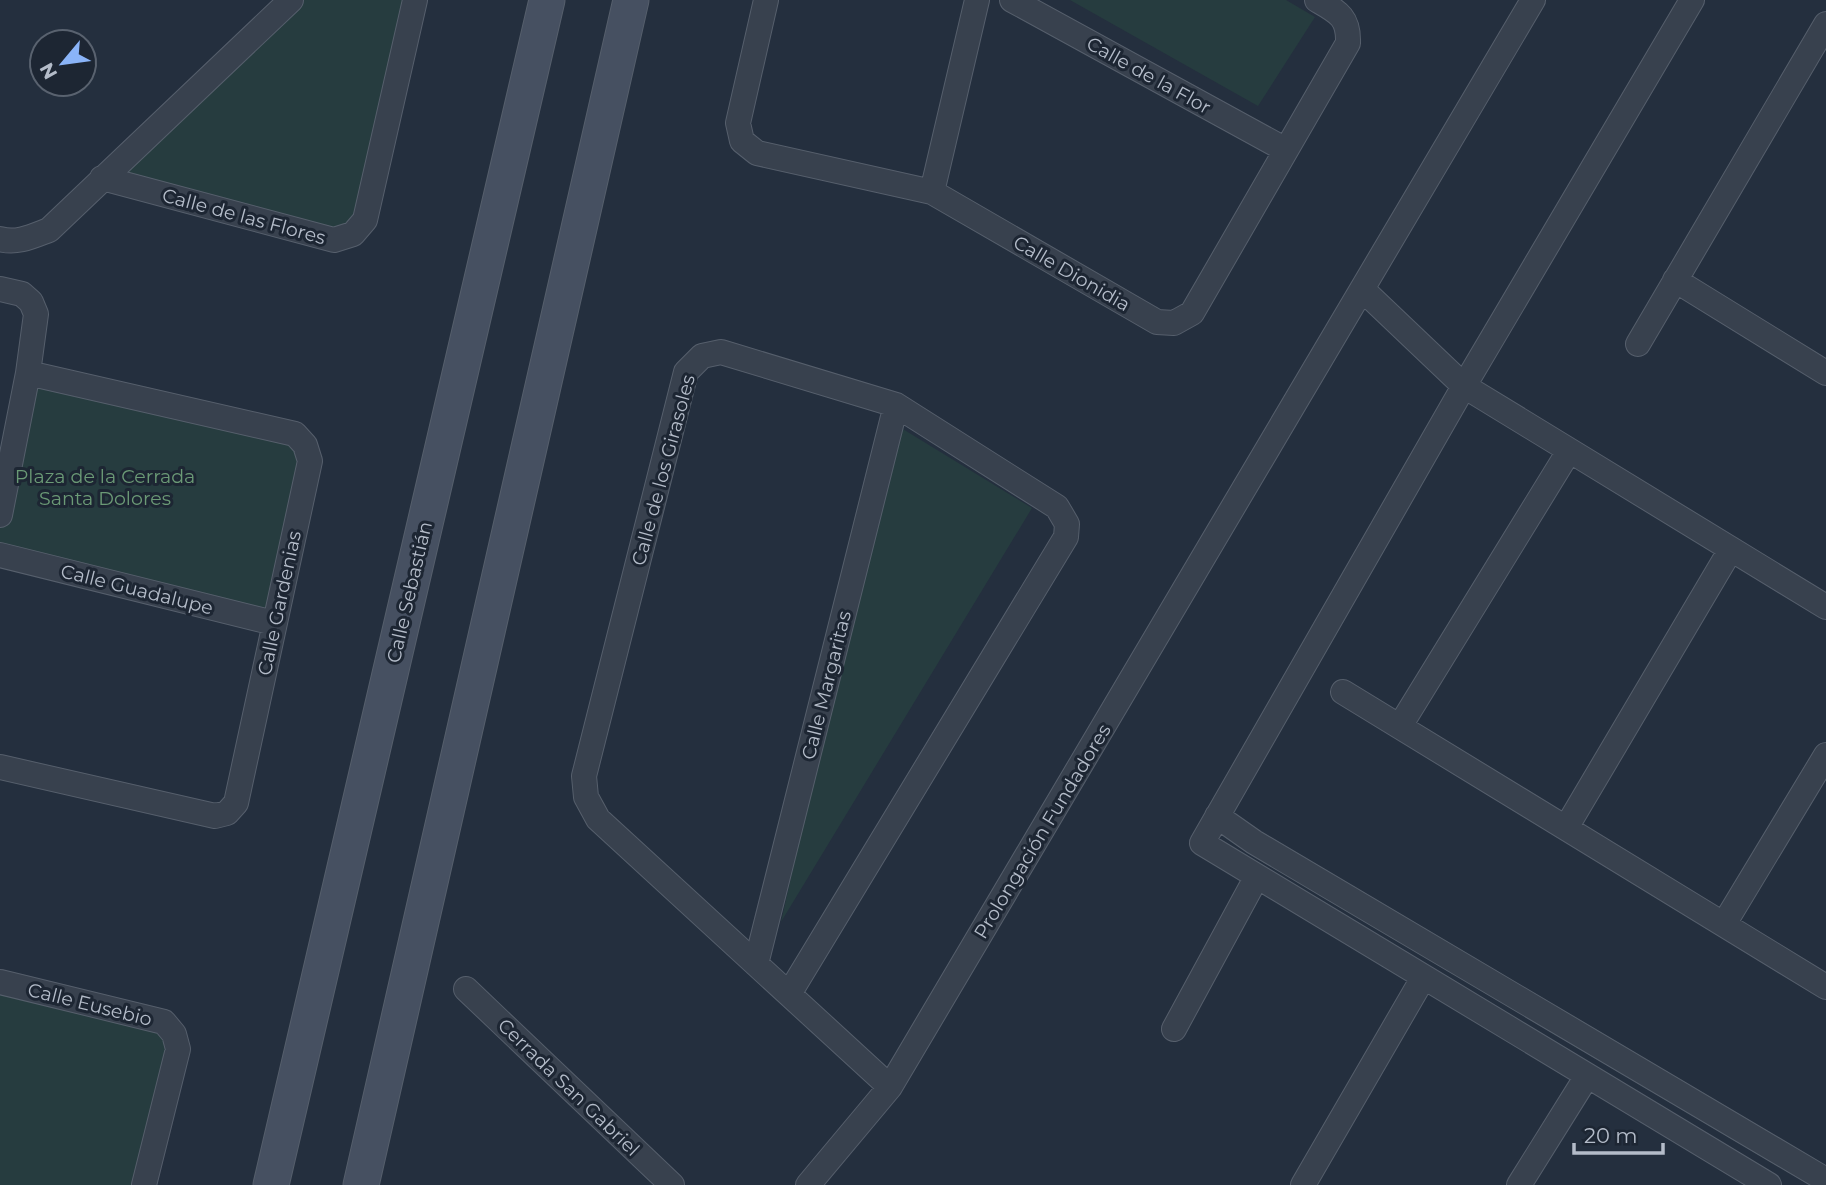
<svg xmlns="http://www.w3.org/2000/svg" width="1826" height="1185" font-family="Montserrat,sans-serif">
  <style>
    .green { fill: #263c3f }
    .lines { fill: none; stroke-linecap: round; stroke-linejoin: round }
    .street-casing { stroke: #565f6c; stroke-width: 26 }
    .secondary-casing { stroke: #565f6c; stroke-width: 37 }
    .street { stroke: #38414e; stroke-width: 24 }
    .secondary { stroke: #465061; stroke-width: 35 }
    .labels { text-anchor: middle; stroke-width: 6; stroke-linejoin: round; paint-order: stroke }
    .street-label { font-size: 19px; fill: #b4bcc9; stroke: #1d2633 }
    .park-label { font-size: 19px; fill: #6b9a76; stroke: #1d2633 }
  </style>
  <rect width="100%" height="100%" fill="#242f3e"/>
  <path class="green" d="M298 0H405L350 231 108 177Z
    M1070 0H1286L1315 17 1258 106Z
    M28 374 303 445 274 622 0 554V516Z
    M893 423 1032 508 781 922Z
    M0 991 170 1035 134 1185H0Z"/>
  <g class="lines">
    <g class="street-casing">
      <path id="street" d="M766 0 738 123 742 141 757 153 932 192 1157 322 1174 323 1192 313 1348 43C1349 17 1338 12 1317 0
        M1012 0 1286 150
        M1692 0 1464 386 1202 843 1769 1185
        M102 178 334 240 353 234 365 220 415 0
        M932 192 977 0
        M0 239C17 244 33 236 49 230L291 0
        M1675 280 1826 373
        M0 289 22 294 31 302 36 314 28 373 0 515
        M1362 289 1464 386 1826 607
        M1638 344 1826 24
        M0 555 274 623
        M1343 692 1826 987
        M1400 726 1569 451
        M0 767 215 816 227 813 236 803 310 461 305 445 295 434 28 373
        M1217 816 1254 842 1826 1180
        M1566 828 1731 549
        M1724 924 1826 755
        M756 964 896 405
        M0 982 164 1022 174 1034 178 1049 144 1185
        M466 989 672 1185
        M789 994 1066 537 1067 524 1057 507 896 405 721 352 702 356 686 372 584 776 586 797 598 819 890 1087
        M1174 1029 1256 878
        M808 1185 890 1087 1533 0
        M1303 1185 1423 978
        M1519 1185 1587 1076"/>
    </g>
    <g class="secondary-casing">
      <path id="secondary" d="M271 1185 547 0
        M361 1185 631 0"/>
    </g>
    <use href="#street" class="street"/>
    <use href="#secondary" class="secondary"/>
  </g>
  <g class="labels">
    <g class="street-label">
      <text transform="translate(1149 75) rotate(29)" y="7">Calle de la Flor</text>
      <text transform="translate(244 216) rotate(15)" y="7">Calle de las Flores</text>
      <text transform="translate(1072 273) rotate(30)" y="7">Calle Dionidia</text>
      <text transform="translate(663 470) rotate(-75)" y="7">Calle de los Girasoles</text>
      <text transform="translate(137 589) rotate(14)" y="7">Calle Guadalupe</text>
      <text transform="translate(409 592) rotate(-77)" y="7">Calle Sebastián</text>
      <text transform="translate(279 603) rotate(-78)" y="7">Calle Gardenias</text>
      <text transform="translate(826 685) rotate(-76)" y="7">Calle Margaritas</text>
      <text transform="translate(1042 831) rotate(-59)" y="7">Prolongación Fundadores</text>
      <text transform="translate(90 1004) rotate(14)" y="7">Calle Eusebio</text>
      <text transform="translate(569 1087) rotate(44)" y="7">Cerrada San Gabriel</text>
    </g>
    <g class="park-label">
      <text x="105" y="483">Plaza de la Cerrada<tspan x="105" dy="22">Santa Dolores</tspan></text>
    </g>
  </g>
  <g transform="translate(63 63) rotate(241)"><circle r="33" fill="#1d2633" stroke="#59626f" stroke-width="2"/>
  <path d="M0-5L12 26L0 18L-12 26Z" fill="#8ab4f8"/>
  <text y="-10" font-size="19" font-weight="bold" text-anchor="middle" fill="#b4bcc9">N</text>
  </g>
  <path d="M1574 1143v10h89v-10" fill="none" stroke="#b4bcc9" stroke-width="3.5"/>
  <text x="1584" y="1143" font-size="21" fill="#b4bcc9" stroke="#1d2633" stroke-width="5" paint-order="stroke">20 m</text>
</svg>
